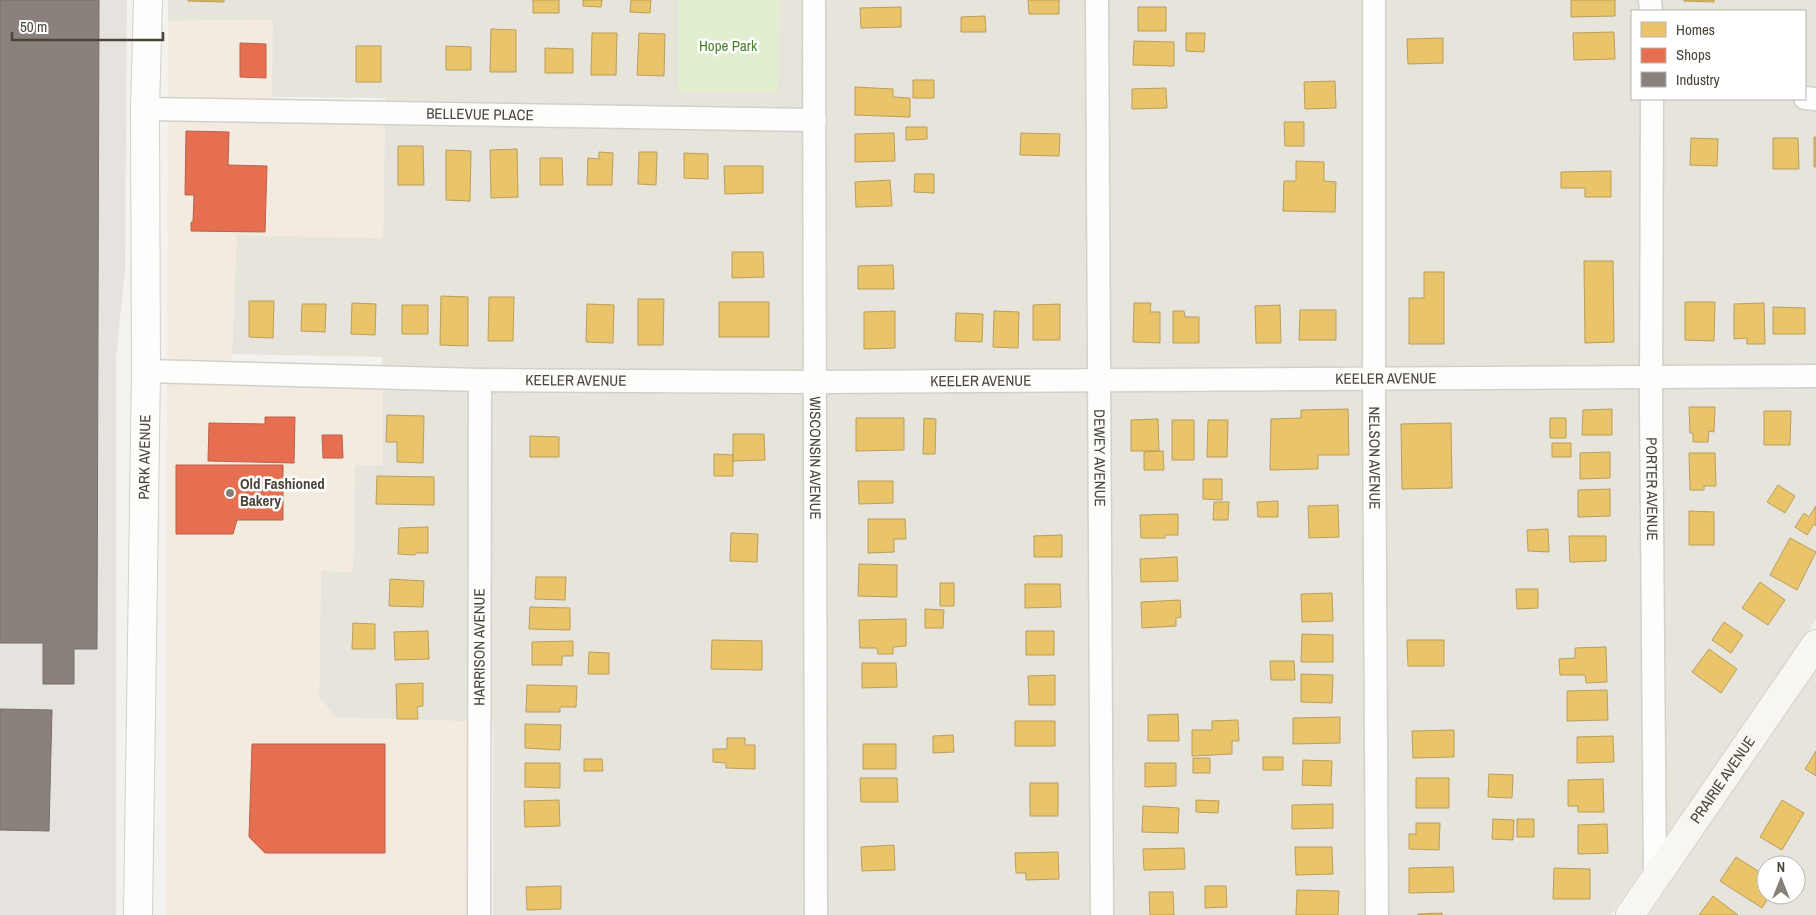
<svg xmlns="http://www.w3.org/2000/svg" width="1816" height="915" font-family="'Archivo Narrow',sans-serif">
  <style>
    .residential { fill: #e7e4dc; fill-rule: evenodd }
    .commercial { fill: #f3ebdf }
    .industrial { fill: #e6e2de }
    .green { fill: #e1eecf }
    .homes { fill: #e9c46a; stroke: #ba9e5b }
    .shops { fill: #e76f51; stroke: #b8624a }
    .industry { fill: #8a817c; stroke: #776f68 }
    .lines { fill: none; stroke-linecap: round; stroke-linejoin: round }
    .minor-casing { stroke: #d2d0cb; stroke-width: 25 }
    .tertiary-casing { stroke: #d2d0cb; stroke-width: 30 }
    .secondary-casing { stroke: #d3cfc5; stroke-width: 30 }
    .minor { stroke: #fdfdfc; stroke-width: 22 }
    .tertiary { stroke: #fdfdfc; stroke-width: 28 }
    .secondary { stroke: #f7f6f1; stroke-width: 28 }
    .poi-dot { fill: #868178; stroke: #fff; stroke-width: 2 }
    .labels { text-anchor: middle; stroke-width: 5; stroke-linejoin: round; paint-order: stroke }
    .park-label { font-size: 15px; fill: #4a7f2a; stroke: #fff }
    .street-label { font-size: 15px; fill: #4b4439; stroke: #fff }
    .poi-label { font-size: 15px; font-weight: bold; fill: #4b4439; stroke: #fff; text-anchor: start }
  </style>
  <rect width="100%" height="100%" fill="#f4f2ee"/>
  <path class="residential" d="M168 0H1816V620L1611 915H493V722L336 718 319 697 321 571H353L355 465 383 464 382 357 232 354 236 235 383 238 385 98 272 97V20L168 21ZM1632 11H1805V99H1632Z
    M1816 670V915H1649L1691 852ZM1766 865H1796V895H1766Z"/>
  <path class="commercial" d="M273 20 272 118 385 122 383 238 237 235 232 354 233 384 382 387 383 465H355L353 572 321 571 319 697 336 718 467 721V915H166L168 21Z"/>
  <path class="industrial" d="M0 0H127L125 269 116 358V915H0Z"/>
  <path class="green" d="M678 0H779L778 92H678Z"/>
  <path class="homes" d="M188 0H224V2L188 1Z
    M533 0H559V13H533Z
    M583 0H602L601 7 583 6Z
    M631 0H651L650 13 630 12Z
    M1028 0H1059V14H1029Z
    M1571 0H1615V16L1571 17Z
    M1684 0H1714V2L1684 1Z
    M901 7V27L861 28 860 8Z
    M1138 7H1166V31H1138Z
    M985 16 986 32H961V17Z
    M491 29 516 30V72H490Z
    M1614 32 1615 59 1574 60 1573 33Z
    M592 33H617L616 75H591Z
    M639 33 665 34 664 76 637 75Z
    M1186 33H1205L1204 52 1186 51Z
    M1443 38V63L1408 64 1407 39Z
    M1134 41 1174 42V66L1133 65Z
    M356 46H381V82H356Z
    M446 46 471 47V70H446Z
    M545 48 573 49V73H545Z
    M913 80H934V98H913Z
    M1335 81 1336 108 1305 109 1304 82Z
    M855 87 893 89V97L910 98V117L855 115Z
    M1166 88 1167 108 1132 109V89Z
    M1284 122H1304V146H1285Z
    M906 127H927V139L906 140Z
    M894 133 895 161 855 162V134Z
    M1021 133 1060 134 1059 156 1020 155Z
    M1814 137H1816V167H1814Z
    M1691 138 1718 139 1717 166 1690 165Z
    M1773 138H1798L1799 169H1773Z
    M398 146H423L424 185H398Z
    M517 149 518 197 491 198 490 150Z
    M446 150 471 151 470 201 446 200Z
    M599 152 613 153 612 185H587L588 158 599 159Z
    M639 152H657L656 185 638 184Z
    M684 153 708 154V179L684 178Z
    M540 158H562L563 185H540Z
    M1296 161 1324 162V181L1336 182 1335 212 1283 211 1284 181H1296Z
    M724 166H763V193L725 194Z
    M1611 171V197H1585V188H1561V172Z
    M915 174H934V193L914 192Z
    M890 180 892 206 856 207 855 182Z
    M732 252H763L764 277 732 278Z
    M1584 261H1613L1614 342 1585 343Z
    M893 265 894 289H858V266Z
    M1424 272H1444V344H1409V298H1424Z
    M441 296 468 297V346L440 345Z
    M489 297H514L513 341H488Z
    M638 299H664L663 345H638Z
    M249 301H274L273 338 249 337Z
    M719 302H769V337H719Z
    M1685 302H1715L1714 341 1685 340Z
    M352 303 376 304 375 335 351 334Z
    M1134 303H1151L1150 312H1160V343L1133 342Z
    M1764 303 1765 344H1747V338L1734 339V304Z
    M302 304H326L325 332 301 331Z
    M587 304 614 305 613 343 586 342Z
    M1060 304V340H1033V305Z
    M402 305H428V334H402Z
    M1280 305 1281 343H1256L1255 306Z
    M1773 307 1805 308V334H1773Z
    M1300 310H1336V340H1299Z
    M895 311V348L864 349V312Z
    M994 311 1019 312 1018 348 993 347Z
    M1173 311H1184L1185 317H1199V343H1173Z
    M956 313 983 314 982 342 955 341Z
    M1689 407H1715L1714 432 1709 431 1708 442H1693V433H1690Z
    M1348 409 1349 455H1318V469L1270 470 1271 419 1301 418V410Z
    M1612 409V435H1582L1583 410Z
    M1764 411H1791L1790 445H1764Z
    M387 415 424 416 423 463 397 462V442H386Z
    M856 418H904V450L856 451Z
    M924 418 936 419 935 454H923Z
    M1550 418H1566V438H1550Z
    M1158 419 1159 451H1131V420Z
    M1172 420H1194V460H1172Z
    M1208 420H1228L1227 457H1207Z
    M1451 423 1452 488 1402 489 1401 424Z
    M733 434H764L765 460 733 461Z
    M530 436 559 437V457H530Z
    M1552 443H1571V457H1552Z
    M1163 451 1164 470H1144V452Z
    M1610 452V478L1580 479V453Z
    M1689 453H1715L1716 486H1704V490H1690Z
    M714 454 733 455V476H714Z
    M377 476 434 477V505L376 504Z
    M1203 479H1222V500L1203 499Z
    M858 481H893V503L859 504Z
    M1778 485 1795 496 1785 513 1767 502Z
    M1610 489V516L1578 517V490Z
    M1278 501V517H1258L1257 502Z
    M1214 502H1229L1228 520H1213Z
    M1338 505 1339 537 1309 538 1308 506Z
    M1816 506V526L1814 524 1807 535 1795 527 1804 513 1809 517Z
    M1689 511 1714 512V545H1689Z
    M1178 514V535H1165V538H1141L1140 515Z
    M868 519H905L906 539H894V552L868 553Z
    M428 527V553H416L415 555 398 554 399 528Z
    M1548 529 1549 552 1528 551 1527 530Z
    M731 533 758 534 757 562 730 561Z
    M1062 535V557H1034V536Z
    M1569 536H1606V561L1570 562Z
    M1790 538 1816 552 1797 590 1770 575Z
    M1177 557 1178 581 1141 582 1140 559Z
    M859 564 897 565V597L858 596Z
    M536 577H566L565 600 535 599Z
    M390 579 424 581 423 607 389 606Z
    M1760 582 1785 600 1768 625 1742 608Z
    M940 583H954V606H940Z
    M1025 584H1060L1061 607 1025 608Z
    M1516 589H1538V608L1517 609Z
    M1332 593 1333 621 1302 622 1301 594Z
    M1180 600 1181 617 1176 618V626L1142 628 1141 602Z
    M530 607 570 608V630L529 629Z
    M925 609 944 610 943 628H925Z
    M906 619V646L893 647V654H878L877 648H860L859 620Z
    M1724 622 1743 635 1731 653 1712 640Z
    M353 623 375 624V649H352Z
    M428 631 429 659 395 660 394 632Z
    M1026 631H1054V655H1026Z
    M1302 634 1333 635V662H1301Z
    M712 640 762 641V670L711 669Z
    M1407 640H1444V666H1408Z
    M573 641V656H562V665H532V642Z
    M1606 647 1607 682 1586 683 1585 675H1560L1559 659 1575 658V648Z
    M1709 649 1737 669 1721 693 1692 672Z
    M589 652 609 653V674H588Z
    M1270 661H1294L1295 680H1271Z
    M862 663H896L897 687 862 688Z
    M1301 674 1333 675 1332 703 1301 702Z
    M1055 675V705H1029L1028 676Z
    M423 683V706L417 707 418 719H397L396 684Z
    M527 685 577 686 576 707H560V712H526Z
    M1607 690 1608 720 1567 721V691Z
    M1178 714 1179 741H1148V715Z
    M1340 717V743L1293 744V718Z
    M1238 720 1239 741H1232V754L1192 756V730H1212V721Z
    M1015 721H1055V746H1015Z
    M525 724 561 725 560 750 525 748Z
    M1454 730V757L1413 758 1412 731Z
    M953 735 954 752 933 753V736Z
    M1613 736 1614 762 1577 763V737Z
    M727 738H745V745H755V769L726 768V763L713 762V749H727Z
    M863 744H896V769H863Z
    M1816 751V776L1805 769Z
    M1263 757H1283V770H1263Z
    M1193 758H1210V773H1193Z
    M584 759H602L603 771H584Z
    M1303 760 1332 761 1331 786 1302 785Z
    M525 763H560V788L525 787Z
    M1145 763H1176V786L1145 787Z
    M1489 774 1513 775 1512 798 1488 797Z
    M860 778H897L898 802H861Z
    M1416 778H1449V808H1416Z
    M1603 779 1604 812H1578V806H1568V780Z
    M1030 783H1058V816H1030Z
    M559 800 560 826 525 827 524 801Z
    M1196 800 1219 801 1218 813 1196 812Z
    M1782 800 1804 813 1782 850 1760 837Z
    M1333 804V828L1292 829V805Z
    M1143 806 1179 808 1178 833 1142 832Z
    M1493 819 1514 820 1513 840 1492 839Z
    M1517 819H1534V837H1517Z
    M1416 823H1440L1439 850 1409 849V834H1416Z
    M1607 824 1608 853 1578 854V825Z
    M894 845 895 870 862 871 861 847Z
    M1295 847H1332L1333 874 1296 875Z
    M1184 848 1185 869 1144 870 1143 849Z
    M1058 852 1059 879 1026 880V873H1016L1015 853Z
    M1736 857 1766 876V895H1770L1762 908 1720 881Z
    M1453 867 1454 892 1409 893V868Z
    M1554 868 1590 869V899H1553Z
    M561 886V909L527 910 526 887Z
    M1205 886H1226L1227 907 1205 908Z
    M1297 890 1339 891 1338 915H1296Z
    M1149 892H1173L1174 915H1150Z
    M1713 896 1738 915H1699Z
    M1442 913V915H1418V914Z"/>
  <path class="shops" d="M240 43 266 44V78L240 77Z
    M186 131 229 132 228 165 267 166 265 232 191 231V222H193L194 195H185Z
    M265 417H295L294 463 208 461 209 423 265 424Z
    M322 435H342L343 458H323Z
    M176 465H283V520H237L233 534H176Z
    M252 744H385V853H265L249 837Z"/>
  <path class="industry" d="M0 0H99L97 649H74V684H43V643H0Z
    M0 709 52 710 49 831 0 830Z"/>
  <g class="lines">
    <g class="minor-casing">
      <g id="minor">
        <path id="s1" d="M814 0 816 915"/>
        <path id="s2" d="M1097 0 1102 915"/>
        <path id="s3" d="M1374 0V403L1377 915"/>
        <path d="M1650 0 1651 11"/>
        <path d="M1805 98 1816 99"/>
        <path id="s4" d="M1652 99 1651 402 1655 880"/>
        <path id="s5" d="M145 109 815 120"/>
        <path id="s6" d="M146 371 480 380 816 382 1816 376"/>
        <path id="s7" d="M479 915 480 380"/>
      </g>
    </g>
    <g class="tertiary-casing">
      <g id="tertiary">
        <path id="s8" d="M138 915 146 371 145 109 148 0"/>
      </g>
    </g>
    <g class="secondary-casing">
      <g id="secondary">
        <path id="s9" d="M1630 915 1816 644"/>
      </g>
    </g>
    <use href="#minor" class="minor"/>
    <use href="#tertiary" class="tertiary"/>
    <use href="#secondary" class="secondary"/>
  </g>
  <circle class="poi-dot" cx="230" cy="493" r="5"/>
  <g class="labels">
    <g class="park-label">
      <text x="728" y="51">Hope Park</text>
    </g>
    <g class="street-label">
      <text dy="5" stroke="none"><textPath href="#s5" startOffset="335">BELLEVUE PLACE</textPath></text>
      <text dy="5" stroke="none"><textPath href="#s6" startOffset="1240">KEELER AVENUE</textPath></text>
      <text dy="5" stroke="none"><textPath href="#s6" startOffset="430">KEELER AVENUE</textPath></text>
      <text dy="5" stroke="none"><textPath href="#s6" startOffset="835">KEELER AVENUE</textPath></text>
      <text dy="5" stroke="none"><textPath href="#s1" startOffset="458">WISCONSIN AVENUE</textPath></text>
      <text dy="5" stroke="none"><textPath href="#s8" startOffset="458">PARK AVENUE</textPath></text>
      <text dy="5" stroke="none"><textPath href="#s2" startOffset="458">DEWEY AVENUE</textPath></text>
      <text dy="5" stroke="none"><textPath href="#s3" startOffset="458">NELSON AVENUE</textPath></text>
      <text dy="5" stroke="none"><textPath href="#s4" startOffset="390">PORTER AVENUE</textPath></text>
      <text dy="5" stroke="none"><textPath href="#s7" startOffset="268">HARRISON AVENUE</textPath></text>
      <text dy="5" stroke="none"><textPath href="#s9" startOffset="164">PRAIRIE AVENUE</textPath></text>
    </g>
    <g class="poi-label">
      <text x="240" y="489">Old Fashioned<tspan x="240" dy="17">Bakery</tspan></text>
    </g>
  </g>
  <rect x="1631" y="10" width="175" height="90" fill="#ffffff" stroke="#b7b4b0"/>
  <rect x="1641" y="22" width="25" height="15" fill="#e9c46a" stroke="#b7b4b0"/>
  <text x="1676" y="35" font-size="15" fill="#4b4439">Homes</text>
  <rect x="1641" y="48" width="25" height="15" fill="#e76f51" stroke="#b7b4b0"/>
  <text x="1676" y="60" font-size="15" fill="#4b4439">Shops</text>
  <rect x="1641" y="72" width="25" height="15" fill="#8a817c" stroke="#b7b4b0"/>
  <text x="1676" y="85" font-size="15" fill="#4b4439">Industry</text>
  <g transform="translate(1781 880)"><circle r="24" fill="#ffffff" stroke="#b7b4b0"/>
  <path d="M0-4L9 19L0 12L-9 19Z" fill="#868178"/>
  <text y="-8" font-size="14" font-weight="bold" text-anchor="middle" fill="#4b4439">N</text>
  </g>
  <path d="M12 32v8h151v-8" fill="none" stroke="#4b4439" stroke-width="2.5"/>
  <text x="20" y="32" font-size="15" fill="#4b4439" stroke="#ffffff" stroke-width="4" paint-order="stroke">50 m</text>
</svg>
